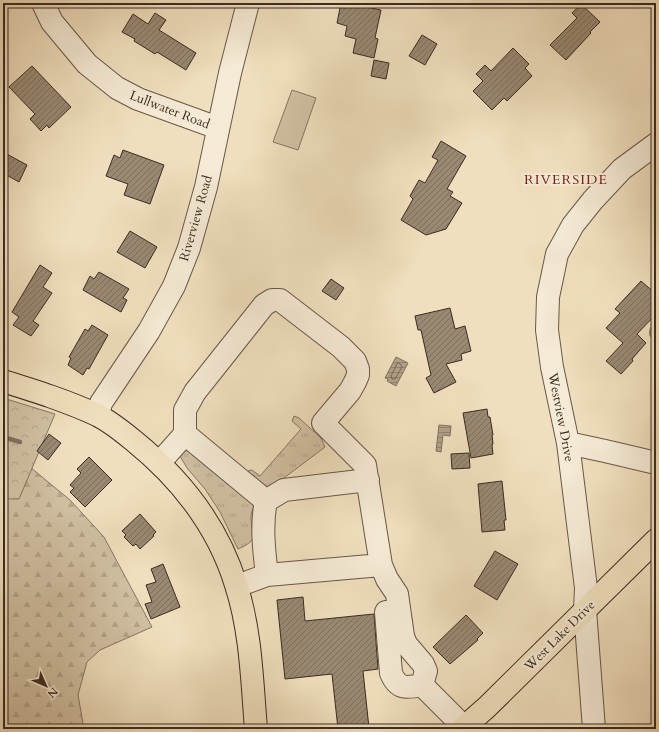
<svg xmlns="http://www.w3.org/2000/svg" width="659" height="732" font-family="Cardo,serif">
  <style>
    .grass { fill: url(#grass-tufts); stroke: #867662 }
    .forest { fill: url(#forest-firs); stroke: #867662 }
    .park { fill: url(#park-crowns); stroke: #867662 }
    .pitch { fill: #d1c0a3; stroke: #867662 }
    .water { fill: url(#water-rules); stroke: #827260 }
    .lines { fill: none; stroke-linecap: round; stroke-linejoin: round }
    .shore { stroke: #766656; stroke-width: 1 }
    .stream { stroke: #827260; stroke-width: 4.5 }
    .building { fill: url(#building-hatch); stroke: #3b2b22 }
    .minor-casing { stroke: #685849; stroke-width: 24 }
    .major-casing { stroke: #3b2b22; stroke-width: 24 }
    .minor { stroke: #f5ead5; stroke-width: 22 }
    .major { stroke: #f0dfbe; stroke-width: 22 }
    .labels { text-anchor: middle; stroke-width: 4; stroke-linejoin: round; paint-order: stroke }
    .street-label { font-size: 13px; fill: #3b2b22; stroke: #f5ead5 }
    .neighbourhood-label { font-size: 14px; letter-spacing: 1px; fill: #7a1f14; stroke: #f5ead5 }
  </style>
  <defs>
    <pattern id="grass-tufts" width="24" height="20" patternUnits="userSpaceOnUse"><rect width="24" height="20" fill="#d1c0a3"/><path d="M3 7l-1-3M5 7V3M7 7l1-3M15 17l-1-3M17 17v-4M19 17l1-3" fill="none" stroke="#b4a58c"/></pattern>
    <pattern id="forest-firs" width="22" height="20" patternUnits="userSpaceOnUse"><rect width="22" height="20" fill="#d1c0a3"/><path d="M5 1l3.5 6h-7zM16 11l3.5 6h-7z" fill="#b4a58c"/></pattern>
    <pattern id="park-crowns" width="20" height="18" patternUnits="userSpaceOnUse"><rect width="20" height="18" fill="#d1c0a3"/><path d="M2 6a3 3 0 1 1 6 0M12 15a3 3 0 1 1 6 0" fill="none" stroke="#b4a58c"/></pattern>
    <pattern id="water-rules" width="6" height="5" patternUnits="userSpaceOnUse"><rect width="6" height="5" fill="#b2a289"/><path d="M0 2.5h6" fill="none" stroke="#928470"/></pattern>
    <pattern id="building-hatch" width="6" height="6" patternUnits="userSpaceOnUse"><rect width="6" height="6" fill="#998973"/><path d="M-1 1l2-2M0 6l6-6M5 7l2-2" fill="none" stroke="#7e705e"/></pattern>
  </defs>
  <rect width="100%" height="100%" fill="#f0dfbe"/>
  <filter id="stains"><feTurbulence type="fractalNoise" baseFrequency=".005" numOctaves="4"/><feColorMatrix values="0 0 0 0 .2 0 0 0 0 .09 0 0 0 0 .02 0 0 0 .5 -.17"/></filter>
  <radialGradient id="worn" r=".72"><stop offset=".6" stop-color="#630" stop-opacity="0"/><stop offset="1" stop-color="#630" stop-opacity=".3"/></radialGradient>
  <path class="grass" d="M294 416 299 418 321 438 325 447 272 487 266 489 246 475 248 471 252 470 260 476 301 429 292 421Z
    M189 449 255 504C253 508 251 513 251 517 251 535 261 539 238 549L220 512 205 489 187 468 180 456 185 451Z"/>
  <path class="forest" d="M3 403 25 463 70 500 104 537 152 627 100 650 87 662 78 695 84 729H25L3 723Z"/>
  <path class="park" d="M3 398 55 414 19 499H3Z"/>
  <path class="pitch" d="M292 90 316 98 298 150 273 142Z"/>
  <path class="water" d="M656 323V339L650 336C649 330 650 326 656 323Z
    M396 357 408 363 396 386 387 381 388 379 385 378Z
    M439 425 451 426 450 436 443 435 441 452 436 451Z"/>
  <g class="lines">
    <path class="shore" d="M399 363 401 365 402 367 395 379H392L391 376 397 364Z"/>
    <path class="stream" d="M3 437 20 442"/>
  </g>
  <path class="building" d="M341 3H372L371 8 381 10 375 38 378 39 374 58 353 53 356 39 345 36 347 26 337 23Z
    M581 4 600 22 590 32 591 33 566 60 550 45 577 18 572 13Z
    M155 13 166 20 159 30 196 53 186 70 157 52 155 54 134 41 135 39 122 32 133 14 148 24Z
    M422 35 437 44 425 65 409 56Z
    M513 48 529 64 525 68 532 76 507 101 504 98 492 110 473 91 483 81 476 74 485 65 491 71Z
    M374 60 389 63 386 79 371 76Z
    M32 66 71 107 49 128 47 125 41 131 30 119 35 114 9 87Z
    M441 141 466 156 447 189 453 192 450 196 462 203 446 229 426 235 401 220 413 199 410 196 419 180 425 183 438 160 432 157Z
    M123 150 164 165 150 204 124 195 128 184 106 176 114 155 120 158Z
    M3 152 27 165 19 182 3 173Z
    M130 231 157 247 145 268 117 252Z
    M40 265 52 273 43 287 52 293 33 321 39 325 31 336 13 325 19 317 12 312Z
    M99 272 129 289 123 298 127 300 121 312 83 290 90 276 94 279Z
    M331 279 344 288 336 300 322 291Z
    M641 281 656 294V314L637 334 646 343 632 359 633 361 621 374 606 361 623 343 606 328 620 313 615 309Z
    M450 308 455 329 465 326 471 351 461 354 462 360 446 364 456 382 434 393 426 378 431 375 421 330H418L415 316Z
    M92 325 108 335 89 369 87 368 83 375 68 365 71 358 69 357 85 329 88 331Z
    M487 409 488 417H490L493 435H492L493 444 492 445 493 454 471 458 463 413Z
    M49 434 61 443 48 460 37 451Z
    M469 453 470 468 452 469 451 454Z
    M89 457 112 480 85 507 70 492 74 488 70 485 81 473 77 469Z
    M502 481 506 520H504L505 530 482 532 478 484Z
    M140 514 156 532 153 535 154 536 140 549 136 544 133 546 124 537 126 535 122 531Z
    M495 551 518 564 497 600 474 586Z
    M163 564 180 607 151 619 145 604 152 602 146 585 156 582 151 569Z
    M303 597 305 621 374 614 378 669 363 671 369 728 338 729 332 674 285 679 277 600Z
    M466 615 483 633 477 639 478 640 450 664 433 647Z"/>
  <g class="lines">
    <g class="minor-casing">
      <path id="minor" d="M43 3 52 22 87 64 117 88 138 99 218 128
        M98 415 101 403 149 331 174 286 189 248 206 187 230 73 248 3
        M185 434V410L195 392 264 305 272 300H280L341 347 355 361 358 369V375L355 382 350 391 323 423 365 465 381 565 387 579 397 594 403 636 406 644 423 664 426 671 422 685
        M568 443 605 451 656 463
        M160 462 185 434 266 501 284 490 368 480
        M266 501C261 525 264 551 267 575
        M237 586 267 575 381 565
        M386 612 391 673C398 690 407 688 422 685
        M422 685 464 727
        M594 729 585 610 586 588 568 443 552 367 547 330 548 297 557 254 573 225 593 200 622 169 656 144"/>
    </g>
    <g class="major-casing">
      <path id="major" d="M3 381C35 391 67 401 97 415 111 422 123 432 134 441 182 480 218 526 236 585 251 631 252 681 256 729
        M462 729 487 707 656 540"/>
    </g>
    <use href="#minor" class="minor"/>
    <use href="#major" class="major"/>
  </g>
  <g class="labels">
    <g class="street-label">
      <text transform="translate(170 109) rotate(21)" y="5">Lullwater Road</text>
      <text transform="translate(195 218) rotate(-74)" y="5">Riverview Road</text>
      <text transform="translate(562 417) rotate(79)" y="5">Westview Drive</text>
      <text transform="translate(559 635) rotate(-45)" y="5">West Lake Drive</text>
    </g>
    <g class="neighbourhood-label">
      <text x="566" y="184">RIVERSIDE</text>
    </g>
  </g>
  <rect width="659" height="732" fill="none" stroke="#f0dfbe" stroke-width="16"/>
  <rect x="4" y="4" width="651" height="724" fill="none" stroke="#3b2b22" stroke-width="2"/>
  <rect x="8" y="8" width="643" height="716" fill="none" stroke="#3b2b22"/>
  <g transform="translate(46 686) rotate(135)" stroke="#f5ead5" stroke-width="3" paint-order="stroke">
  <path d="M0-3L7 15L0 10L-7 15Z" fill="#3b2b22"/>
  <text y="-6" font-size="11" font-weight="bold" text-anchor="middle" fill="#3b2b22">N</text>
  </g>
  <rect width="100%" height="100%" filter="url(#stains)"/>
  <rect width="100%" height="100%" fill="url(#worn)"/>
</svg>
